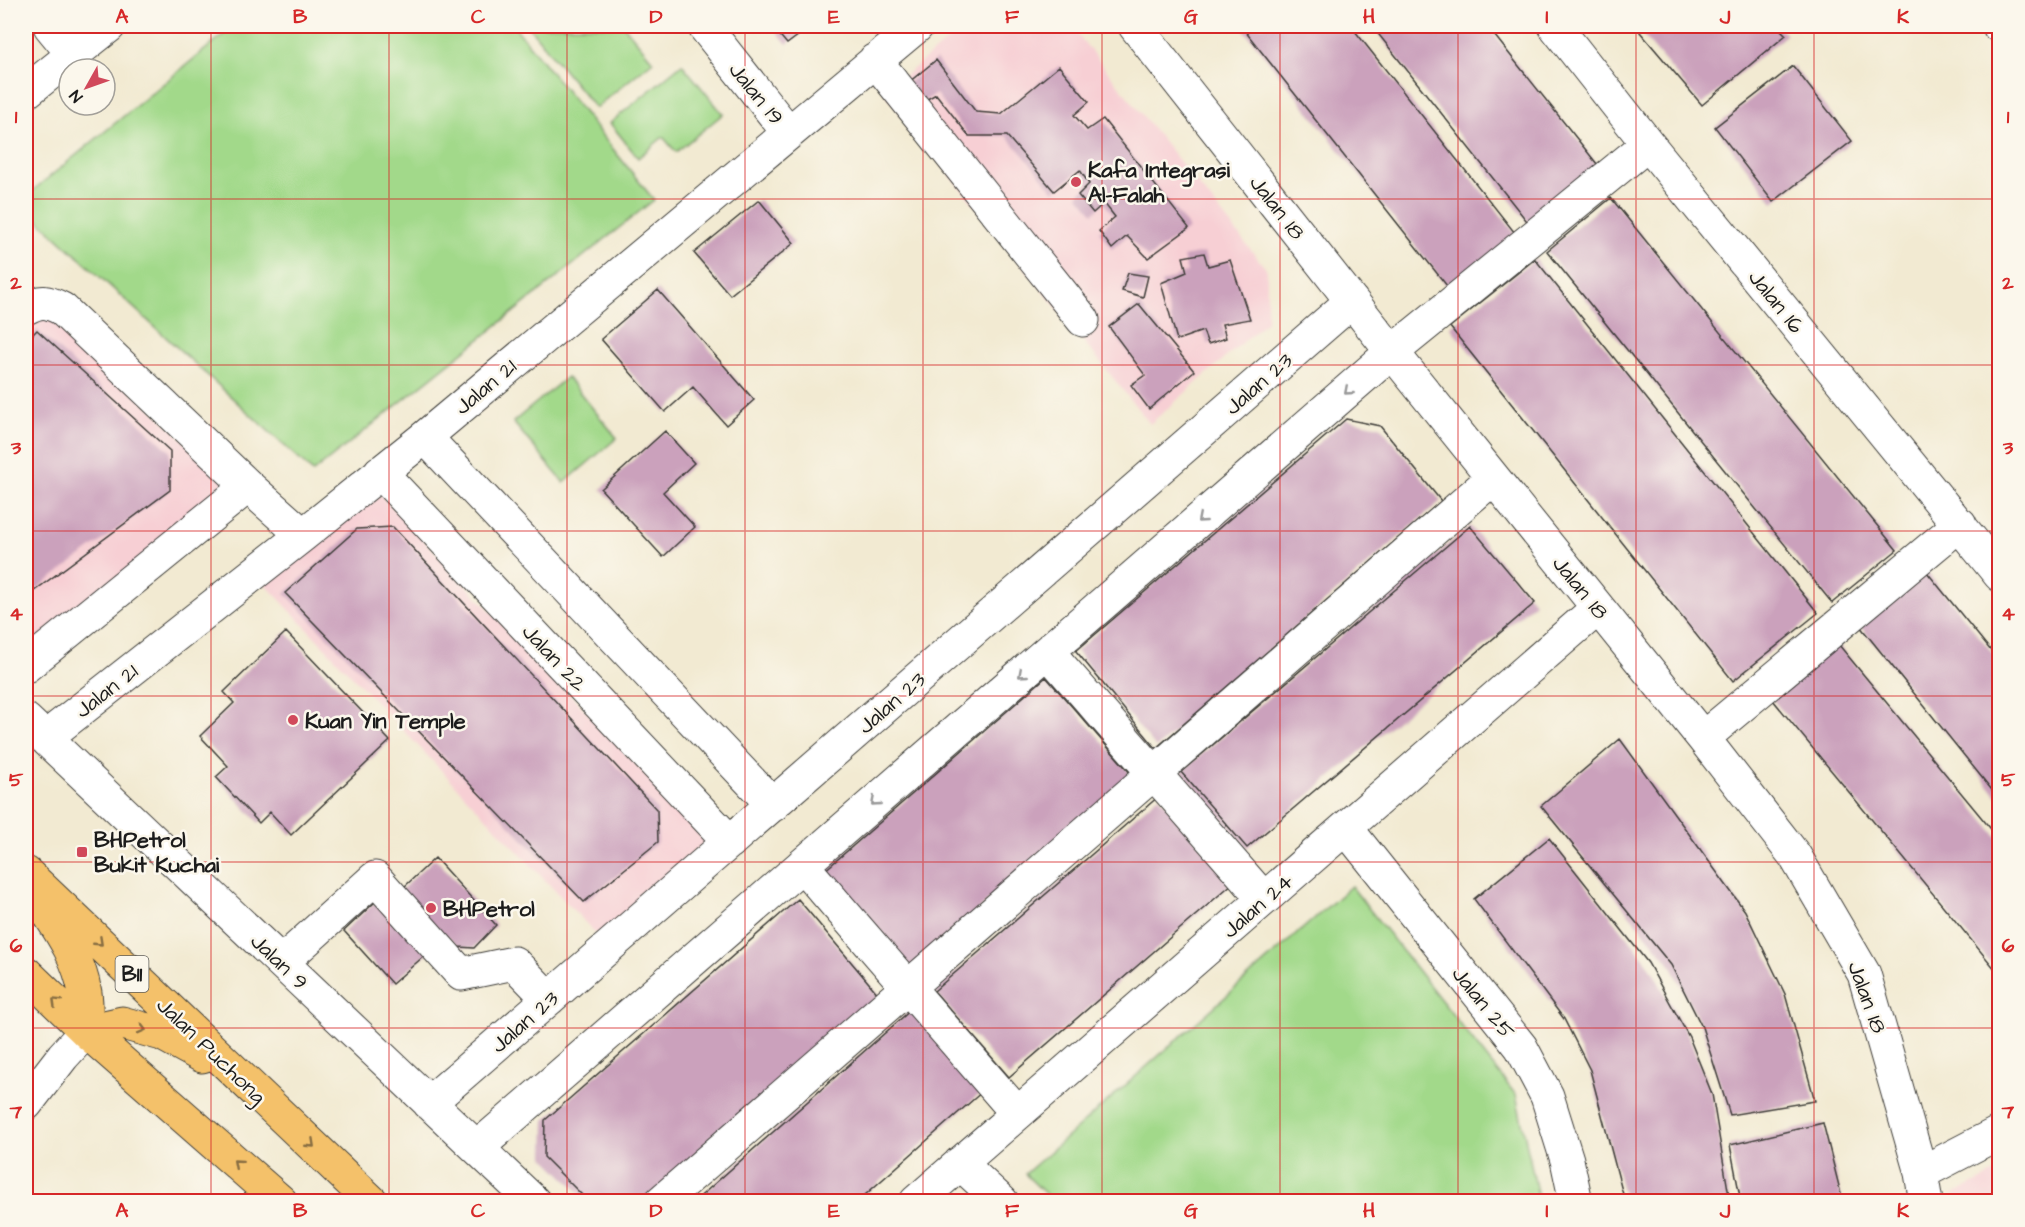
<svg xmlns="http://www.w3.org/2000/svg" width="2025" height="1227" font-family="'Architects Daughter',sans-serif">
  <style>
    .built { fill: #f7cfd4 }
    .green { fill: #a2d98a; stroke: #5f7a53; stroke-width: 1.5 }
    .building { fill: #cba1bc }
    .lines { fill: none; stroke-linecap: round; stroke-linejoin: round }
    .minor-casing { stroke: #3c3b37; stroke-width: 35 }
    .major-casing { stroke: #3c3b37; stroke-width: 35 }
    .minor { stroke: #fff; stroke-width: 33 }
    .major { stroke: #f4c16a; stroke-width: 33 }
    .oneway { stroke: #999 }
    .oneway2 { stroke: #886e43 }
    .grid { fill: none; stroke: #d62828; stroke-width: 1.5; stroke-opacity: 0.55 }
    .poi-dot { fill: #d1495b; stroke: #fbf7ec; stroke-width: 2 }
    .labels { text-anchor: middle; stroke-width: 5; stroke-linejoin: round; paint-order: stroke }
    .shield { fill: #fbf7ec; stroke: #5f5e5a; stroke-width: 1.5 }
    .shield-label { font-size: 21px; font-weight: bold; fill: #1c1c1c }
    .street-label { font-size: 22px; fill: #1c1c1c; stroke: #fbf7ec }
    .poi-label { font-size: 22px; font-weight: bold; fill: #1c1c1c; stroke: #fbf7ec; text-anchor: start }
    .neatline { fill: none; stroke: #d62828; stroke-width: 2 }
    .grid-label { font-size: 20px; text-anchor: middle; font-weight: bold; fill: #d62828 }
  </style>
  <rect width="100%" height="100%" fill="#fbf7ec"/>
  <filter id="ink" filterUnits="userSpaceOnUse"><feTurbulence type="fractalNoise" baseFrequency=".0167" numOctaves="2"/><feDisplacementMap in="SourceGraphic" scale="12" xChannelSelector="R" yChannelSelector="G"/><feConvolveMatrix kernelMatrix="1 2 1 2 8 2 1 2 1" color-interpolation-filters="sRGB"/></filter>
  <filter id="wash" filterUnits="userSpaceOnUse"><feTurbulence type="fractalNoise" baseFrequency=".008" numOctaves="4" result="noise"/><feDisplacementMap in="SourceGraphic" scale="24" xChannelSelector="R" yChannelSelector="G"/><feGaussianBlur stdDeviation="1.35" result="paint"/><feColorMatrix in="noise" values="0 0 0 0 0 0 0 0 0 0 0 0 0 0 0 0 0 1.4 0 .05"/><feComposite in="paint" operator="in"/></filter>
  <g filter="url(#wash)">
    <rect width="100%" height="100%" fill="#f2ead2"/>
    <path class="built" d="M965 26H1071L1267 270V321L1150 424 884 93Z
      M41 315 55 319 234 487 26 652V325Z
      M377 491 708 840 598 936 264 583Z
      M1999 1171V1201H1956L1954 1194Z"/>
    <path class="green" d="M234 26H514L654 200 313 472 26 209V196Z
      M528 26H624L653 61 595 108Z
      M682 64 723 114 676 152 663 137 638 158 610 123Z
      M567 377 617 438 564 483 513 422Z
      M1351 886 1516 1095 1539 1201H1053L1025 1174Z"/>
    <g id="blocks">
      <path class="building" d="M772 26H811L787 44Z
        M1241 26H1351L1519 238 1451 291Z
        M1372 26H1487L1601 169 1530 225Z
        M1647 26H1777L1786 35 1702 105 1640 32Z
        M936 60 976 112 1001 114 1059 66 1089 102 1074 115 1087 130 1103 119 1189 228 1148 258 1127 236 1112 249 1099 231 1115 217 1104 203 1093 213 1078 195 1089 184 1080 170 1054 191 1007 136H969L936 94 922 102 908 83Z
        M1793 66 1852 141 1773 202 1715 127Z
        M1611 198 1897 550 1832 603 1547 251Z
        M759 200 794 243 730 295 694 253Z
        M1204 253 1208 266 1230 260 1250 319 1222 324 1226 338 1208 344 1203 331 1177 340 1161 283 1187 272 1183 257Z
        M1535 259 1818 613 1733 681 1450 327Z
        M1128 273 1148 276 1143 297 1122 291Z
        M658 290 754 400 726 425 693 387 665 412 601 339Z
        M1139 304 1194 371 1149 409 1131 385 1145 375 1109 327Z
        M37 330 170 451V490L26 597V341Z
        M1346 419 1380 426 1441 501 1156 748 1076 651Z
        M665 431 694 463 663 492 695 527 663 557 601 489Z
        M1470 526 1535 603 1247 848 1181 772Z
        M393 527 657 810 658 842 584 902 285 593 357 529Z
        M1922 566 2000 662V800L1855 620Z
        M286 632 390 741 291 835 270 812 259 823 216 777 228 766 200 736 234 703 224 692Z
        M1834 639 2000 840V975L1768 694Z
        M1046 677 1132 775 908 971 822 873Z
        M1620 739 1745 911 1785 994 1815 1101 1730 1115 1702 1027 1671 965 1541 806Z
        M1159 796 1233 883 1009 1077 934 991Z
        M1549 838 1648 963 1689 1037 1712 1094 1730 1202H1625L1590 1070 1564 1019 1474 899Z
        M435 858 496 925 474 948 459 947 447 936 392 984 344 931 375 902 403 888Z
        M798 899 884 1001 644 1202H589L544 1157 545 1120Z
        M912 1009 983 1091 857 1202H694Z
        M1823 1123 1843 1202H1741L1730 1145Z"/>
    </g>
  </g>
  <g filter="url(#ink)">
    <use href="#blocks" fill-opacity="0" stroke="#3c3b37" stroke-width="1.5"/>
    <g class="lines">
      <g class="minor-casing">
        <path id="minor" d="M50 26 73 54
          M704 26 788 132
          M1135 26 1392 352 1703 738 1795 856 1864 974 1921 1173 1926 1202
          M1555 26 1648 144 2000 575
          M1999 26H2000
          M875 60 1083 320
          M26 92 109 26
          M26 308C41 300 47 301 62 309L248 486 303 535
          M425 437 773 805
          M380 472 730 842
          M1048 652 1264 899
          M26 666 248 486
          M26 720 534 1202
          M45 738 303 535 425 437 917 26
          M1703 738 1960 524
          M1346 828 1521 1047 1547 1096 1567 1160 1576 1202
          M802 865 1017 1113
          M282 962 375 878 461 974 514 963 549 999
          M429 1103 1352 301
          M26 1104 63 1056 86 1031
          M477 1148 1392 352 1648 144
          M960 1163 1002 1202
          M1921 1173 2000 1132
          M661 1202 1493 478
          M916 1202 1598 608"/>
      </g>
      <g class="major-casing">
        <path id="major" d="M26 873 372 1202
          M45 908C63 935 80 961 85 993 87 1006 86 1019 86 1031
          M26 973 86 1031 281 1202
          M86 1031 122 1023 162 1034 202 1056"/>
      </g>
      <use href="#minor" class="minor"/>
      <use href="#major" class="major"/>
    </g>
    <defs><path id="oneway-chevron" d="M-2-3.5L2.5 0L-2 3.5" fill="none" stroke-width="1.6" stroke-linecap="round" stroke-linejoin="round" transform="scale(1.5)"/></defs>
    <g class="oneway">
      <use href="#oneway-chevron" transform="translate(1348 391) rotate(139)"/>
      <use href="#oneway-chevron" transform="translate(1201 519) rotate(139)"/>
      <use href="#oneway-chevron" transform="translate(1022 674) rotate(139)"/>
      <use href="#oneway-chevron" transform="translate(875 802) rotate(139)"/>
    </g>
    <g class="oneway2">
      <use href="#oneway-chevron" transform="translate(99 942) rotate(43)"/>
      <use href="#oneway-chevron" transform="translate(56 1002) rotate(-136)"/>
      <use href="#oneway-chevron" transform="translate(142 1029) rotate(15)"/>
      <use href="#oneway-chevron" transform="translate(311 1144) rotate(43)"/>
      <use href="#oneway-chevron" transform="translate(237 1163) rotate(-139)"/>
    </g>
  </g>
  <path class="grid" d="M211 26V1202M389 26V1202M567 26V1202M745 26V1202M923 26V1202M1102 26V1202M1280 26V1202M1458 26V1202M1636 26V1202M1814 26V1202M26 199H2000M26 365H2000M26 531H2000M26 696H2000M26 862H2000M26 1028H2000"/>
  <g class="poi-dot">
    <circle cx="1076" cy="182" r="6"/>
    <circle cx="293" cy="720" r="6"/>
    <rect x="76" y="846" width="12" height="12" rx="3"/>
    <circle cx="431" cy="908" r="6"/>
  </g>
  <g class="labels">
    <rect class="shield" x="115.5" y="956" width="33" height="36" rx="4.5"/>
    <g class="shield-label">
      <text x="132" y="981">B11</text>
    </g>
    <g class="street-label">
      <text transform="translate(757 93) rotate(51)" y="8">Jalan 19</text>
      <text transform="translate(1278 207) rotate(52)" y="8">Jalan 18</text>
      <text transform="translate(1777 301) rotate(51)" y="8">Jalan 16</text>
      <text transform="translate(1258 383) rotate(-41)" y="8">Jalan 23</text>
      <text transform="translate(485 386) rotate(-40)" y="8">Jalan 21</text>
      <text transform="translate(1581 587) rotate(51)" y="8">Jalan 18</text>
      <text transform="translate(555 657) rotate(47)" y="8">Jalan 22</text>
      <text transform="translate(106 690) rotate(-38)" y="8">Jalan 21</text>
      <text transform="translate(891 702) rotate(-41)" y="8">Jalan 23</text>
      <text transform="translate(1257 905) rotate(-41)" y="8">Jalan 24</text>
      <text transform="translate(280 961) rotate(44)" y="8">Jalan 9</text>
      <text transform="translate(1868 997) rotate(70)" y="8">Jalan 18</text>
      <text transform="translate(1484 1002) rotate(51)" y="8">Jalan 25</text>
      <text transform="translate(524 1021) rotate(-41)" y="8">Jalan 23</text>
      <text transform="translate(212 1050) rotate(44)" y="8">Jalan Puchong</text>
    </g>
    <g class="poi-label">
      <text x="1088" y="177">Kafa Integrasi<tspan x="1088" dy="25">Al-Falah</tspan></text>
      <text x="305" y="728">Kuan Yin Temple</text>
      <text x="94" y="847">BHPetrol<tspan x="94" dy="25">Bukit Kuchai</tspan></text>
      <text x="443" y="916">BHPetrol</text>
    </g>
  </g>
  <rect width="2025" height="1227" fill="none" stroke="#fbf7ec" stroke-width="66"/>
  <g transform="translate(87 87) rotate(230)"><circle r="28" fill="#fbf7ec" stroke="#a29f99" stroke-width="1.5"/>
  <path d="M0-4.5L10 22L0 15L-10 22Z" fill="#d1495b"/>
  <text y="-9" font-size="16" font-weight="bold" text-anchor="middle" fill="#1c1c1c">N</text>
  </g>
  <rect x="33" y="33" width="1959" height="1161" class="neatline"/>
  <g class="grid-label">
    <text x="122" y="23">A</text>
    <text x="300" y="23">B</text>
    <text x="478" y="23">C</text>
    <text x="656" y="23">D</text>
    <text x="834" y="23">E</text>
    <text x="1012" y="23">F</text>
    <text x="1191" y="23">G</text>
    <text x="1369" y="23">H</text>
    <text x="1547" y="23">I</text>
    <text x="1725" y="23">J</text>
    <text x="1903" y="23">K</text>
    <text x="16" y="123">1</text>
    <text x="2008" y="123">1</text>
    <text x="16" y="289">2</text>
    <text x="2008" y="289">2</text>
    <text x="16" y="454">3</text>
    <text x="2008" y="454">3</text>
    <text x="16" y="620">4</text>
    <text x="2008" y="620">4</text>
    <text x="16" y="786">5</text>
    <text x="2008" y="786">5</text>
    <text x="16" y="952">6</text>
    <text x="2008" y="952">6</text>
    <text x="16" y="1118">7</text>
    <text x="2008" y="1118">7</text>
    <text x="122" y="1217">A</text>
    <text x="300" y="1217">B</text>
    <text x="478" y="1217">C</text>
    <text x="656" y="1217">D</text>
    <text x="834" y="1217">E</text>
    <text x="1012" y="1217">F</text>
    <text x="1191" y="1217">G</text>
    <text x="1369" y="1217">H</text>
    <text x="1547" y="1217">I</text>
    <text x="1725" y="1217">J</text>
    <text x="1903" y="1217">K</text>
  </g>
</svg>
